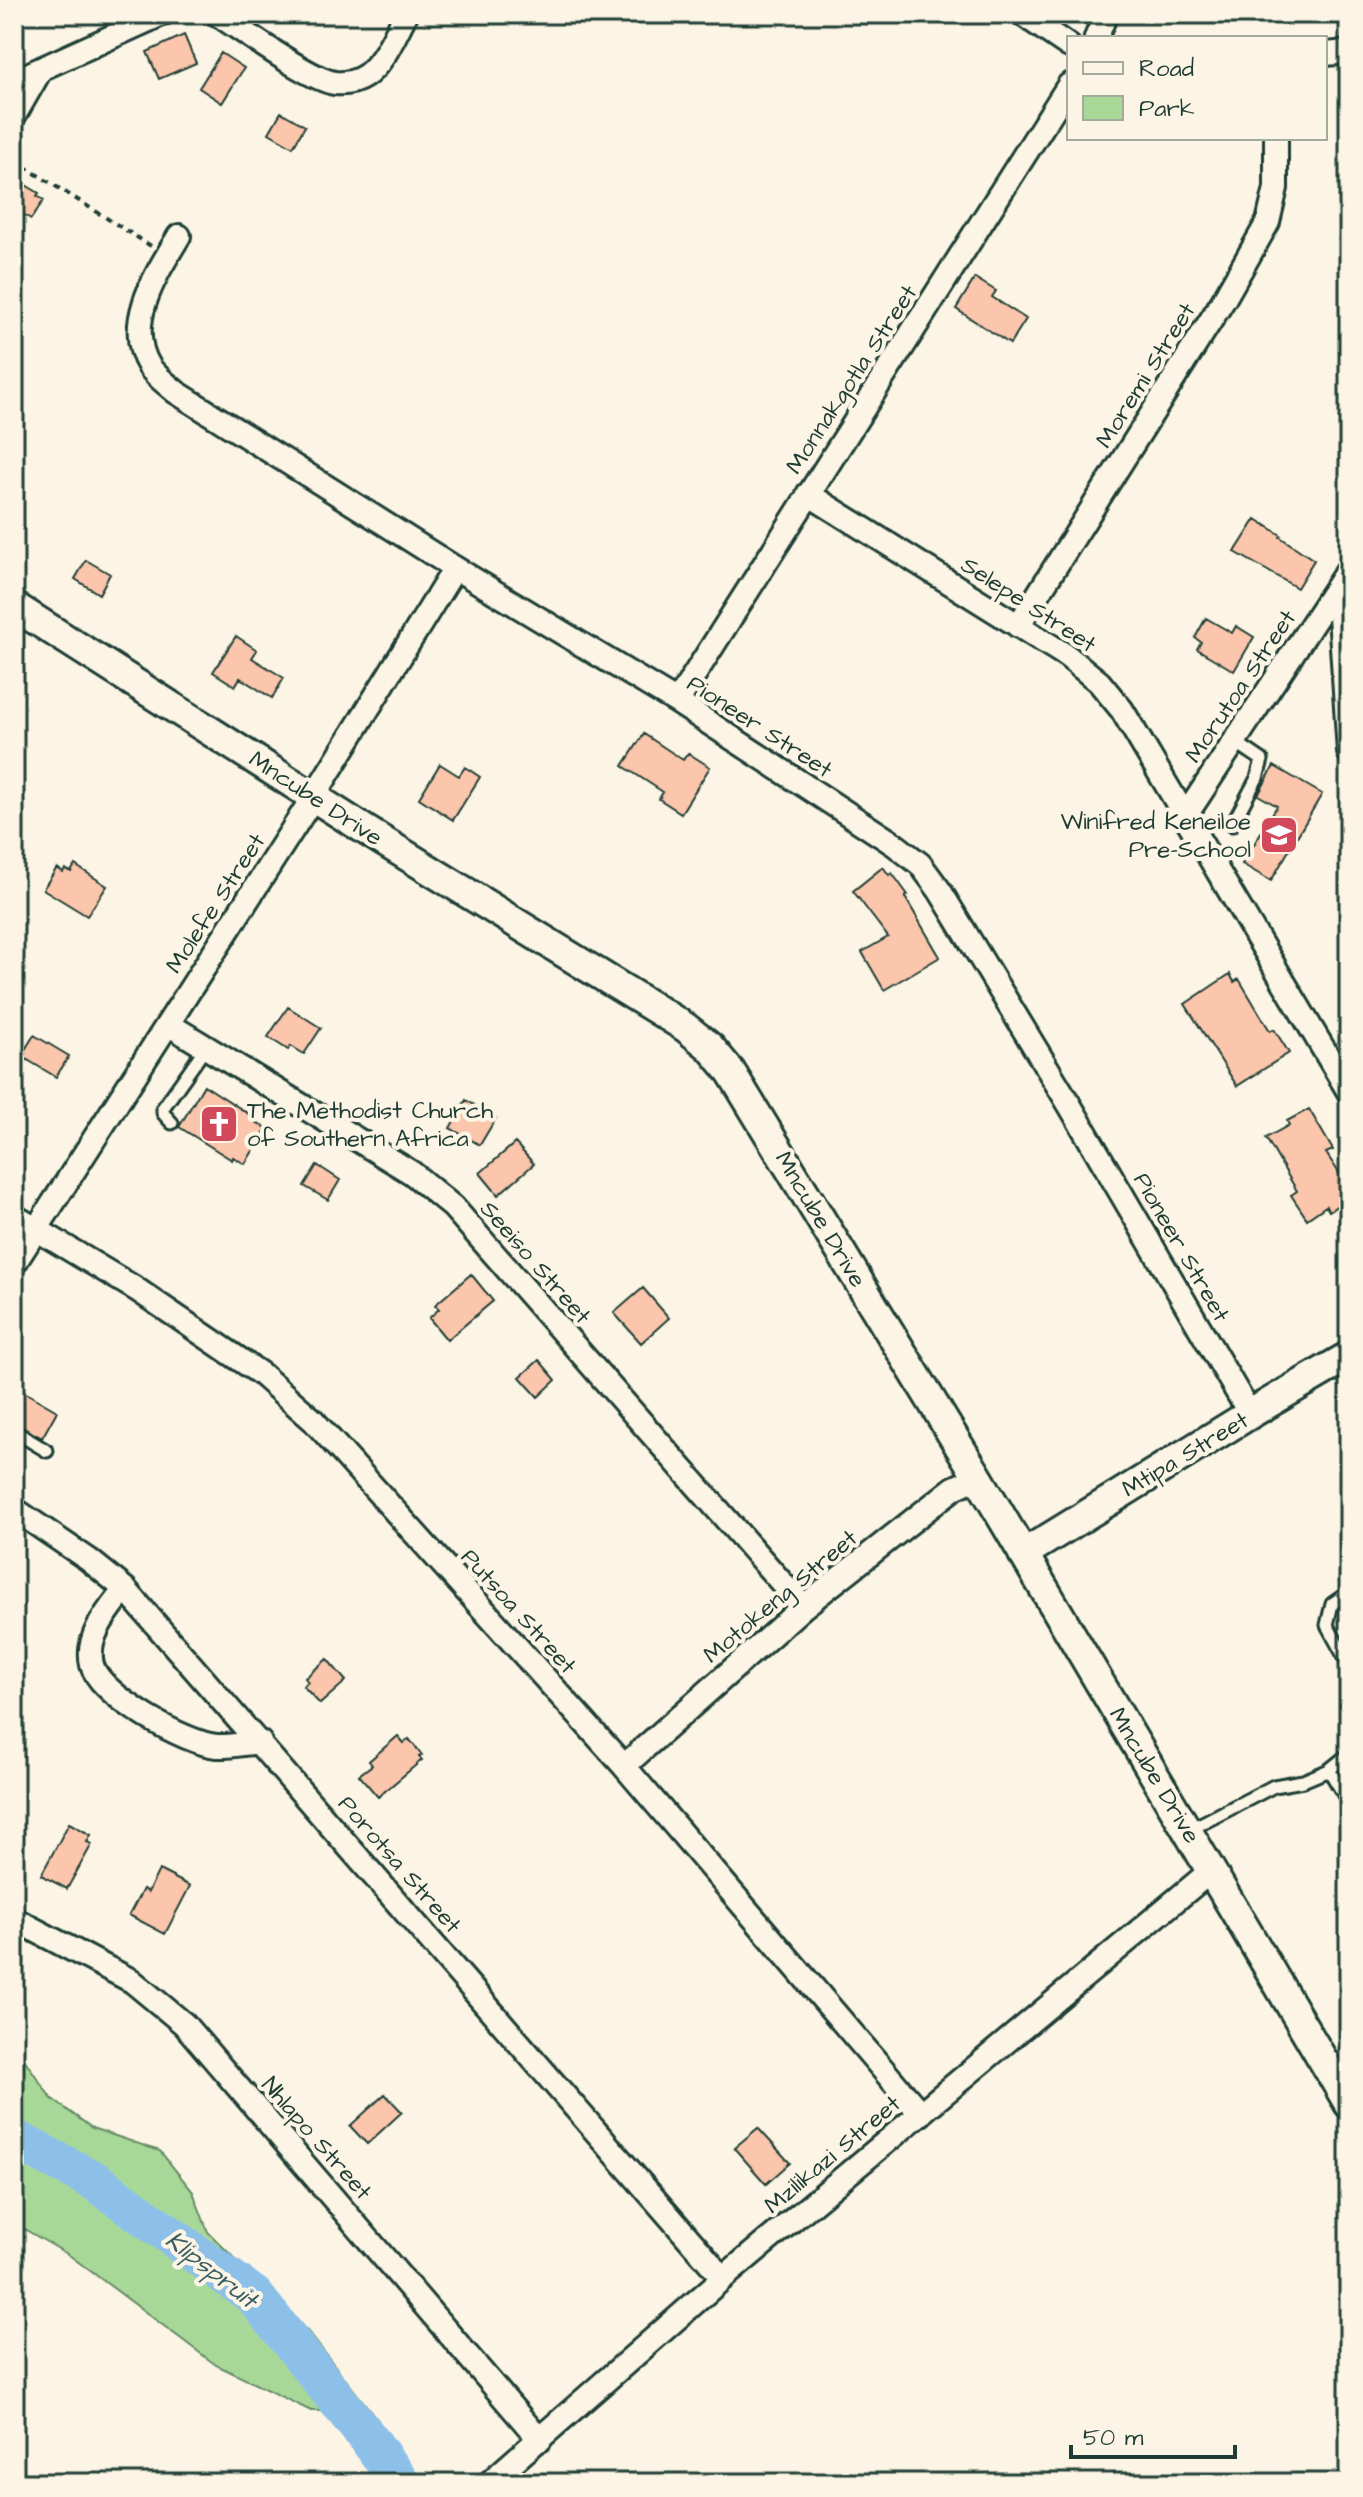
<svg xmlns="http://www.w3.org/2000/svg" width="1363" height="2497" font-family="'Architects Daughter',sans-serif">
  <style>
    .green { fill: #a8d898; stroke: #648a66; stroke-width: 2 }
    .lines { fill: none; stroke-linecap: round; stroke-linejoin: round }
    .river { stroke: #8dc0e9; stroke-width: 40 }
    .building { fill: #fbc6ac; stroke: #1f3d34; stroke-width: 2 }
    .service-casing { stroke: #1f3d34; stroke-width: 17 }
    .minor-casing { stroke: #1f3d34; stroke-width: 28 }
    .tertiary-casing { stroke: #1f3d34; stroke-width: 34 }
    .path { stroke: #1f3d34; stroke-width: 4; stroke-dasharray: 6 6; stroke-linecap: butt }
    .service { stroke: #fcf5e5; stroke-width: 11 }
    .minor { stroke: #fcf5e5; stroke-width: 22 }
    .tertiary { stroke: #fcf5e5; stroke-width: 28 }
    .labels { text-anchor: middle; stroke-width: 8; stroke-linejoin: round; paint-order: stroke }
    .street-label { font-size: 24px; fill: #1f3d34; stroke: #fcf5e5 }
    .poi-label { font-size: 24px; fill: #1f3d34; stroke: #fcf5e5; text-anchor: end }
    .water-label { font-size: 26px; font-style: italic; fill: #3a5e61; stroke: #fcf5e5 }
  </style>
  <rect width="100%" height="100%" fill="#fcf5e5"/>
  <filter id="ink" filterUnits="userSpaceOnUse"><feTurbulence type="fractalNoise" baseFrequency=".0125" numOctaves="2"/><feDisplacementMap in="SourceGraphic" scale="16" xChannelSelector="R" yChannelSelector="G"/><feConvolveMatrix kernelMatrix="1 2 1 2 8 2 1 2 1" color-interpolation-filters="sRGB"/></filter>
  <g filter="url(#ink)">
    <path class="green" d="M14 2054 24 2059 51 2098 92 2128 160 2151 193 2192 208 2232 308 2332 377 2419 346 2411H311L216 2365 69 2255 14 2223Z"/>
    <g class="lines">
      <path class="river" d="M14 2139 95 2181 254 2296 374 2446 400 2483"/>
    </g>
    <path class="building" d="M184 35 196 63 159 79 147 52Z
      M221 53 244 68 222 103 199 88Z
      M281 112 305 126 293 147 269 133Z
      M14 178 39 193 37 196 44 200 31 219 14 209Z
      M975 278 996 291 992 297 1026 319 1010 344 956 309Z
      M1256 519 1281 535 1280 537 1314 560 1297 588 1235 552Z
      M86 560 110 574 99 594 75 579Z
      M1206 618 1232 633 1236 626 1254 637 1234 671 1197 649 1201 642 1195 638Z
      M236 636 257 650 252 658 284 678 272 698 240 678 235 686 213 672Z
      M644 734 683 760 688 753 710 767 681 813 659 799 663 792 623 766Z
      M440 764 459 776 465 767 480 777 453 820 419 798Z
      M1274 766 1322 794 1271 881 1242 864 1277 806 1258 795Z
      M75 865 107 886 87 916 43 889 57 868 63 872 65 869 71 872Z
      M883 867 889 875 892 873 908 895 905 897 940 957 884 990 862 952 888 937 853 891Z
      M1230 974 1234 982 1239 979 1270 1031 1274 1029 1289 1053 1237 1086 1185 1004Z
      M288 1007 321 1028 304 1054 291 1046 288 1050 268 1037Z
      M34 1035 69 1056 56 1077 21 1056Z
      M204 1085 258 1120 256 1122 267 1128 245 1164 233 1157 232 1160 179 1127Z
      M466 1100 496 1118 480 1145 450 1128Z
      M1309 1109 1333 1150 1326 1153 1349 1188V1198L1329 1211 1326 1206 1307 1219 1291 1195 1297 1191 1266 1138 1289 1125 1287 1121Z
      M515 1143 534 1164 498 1195 480 1173Z
      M317 1165 340 1180 328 1200 304 1186Z
      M471 1274 493 1301 447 1340 429 1318 439 1309 435 1305Z
      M643 1288 669 1318 641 1343 614 1313Z
      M539 1360 556 1380 538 1397 520 1377Z
      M14 1386 57 1411 42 1438 14 1423Z
      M327 1659 346 1681 320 1704 303 1686 308 1682 305 1678Z
      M398 1736 404 1743 409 1739 422 1755 419 1757 422 1760 378 1797 359 1775 372 1765 369 1761Z
      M69 1823 91 1835 87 1842 92 1844 67 1889 41 1875Z
      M159 1870 190 1886 165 1934 129 1915 143 1889 148 1892Z
      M385 2094 402 2112 367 2144 350 2126Z
      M758 2128 790 2163 766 2184 734 2148Z"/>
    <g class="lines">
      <g class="service-casing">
        <path id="service" d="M1232 825 1257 778 1262 760 1234 741
          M172 1123 163 1113V1108L206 1047
          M14 1431 47 1451
          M1349 1592 1332 1604 1327 1625 1349 1665
          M1329 1770 1349 1803
          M1189 1830 1274 1786 1303 1781 1329 1770 1349 1754"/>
      </g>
      <g class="minor-casing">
        <path id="minor" d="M217 14C242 30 310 80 335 83 346 84 356 82 365 76 384 63 395 34 406 14
          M1022 14 1069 46
          M1096 38 1106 14
          M1325 54 1349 52
          M14 81 162 14
          M14 116 41 69
          M179 236C157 273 123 323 149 366 155 376 167 384 176 392L455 568 677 702 894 844 920 864 940 891 1069 1104 1250 1414
          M808 494 1067 656 1099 682 1122 710 1349 1092
          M1338 585 1349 752
          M1018 626 1223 301 1268 222 1276 188V138
          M677 702 1069 85
          M1186 815 1349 568
          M168 1024 412 1173 453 1207 803 1607
          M14 1216 136 1289 261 1374 313 1420 624 1766 921 2114
          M14 1264 314 796 455 568
          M14 1509 89 1560 125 1589 723 2278
          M125 1589C109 1610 85 1636 92 1665 100 1696 187 1744 217 1746 231 1747 246 1743 260 1742
          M624 1766 803 1607 954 1488 978 1477
          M14 1919 132 1981 184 2024 540 2440
          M489 2483 723 2278 1212 1870"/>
      </g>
      <g class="tertiary-casing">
        <path id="tertiary" d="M14 606 378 838 685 1027 710 1047 731 1072 978 1477 1349 2104
          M1023 1554 1250 1414 1349 1356"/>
      </g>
      <path class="path" d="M14 160 151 246"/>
      <use href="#service" class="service"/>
      <use href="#minor" class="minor"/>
      <use href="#tertiary" class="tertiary"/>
    </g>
  </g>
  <defs>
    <g id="school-square" transform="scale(2)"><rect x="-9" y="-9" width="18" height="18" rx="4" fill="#d1495b" stroke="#fcf5e5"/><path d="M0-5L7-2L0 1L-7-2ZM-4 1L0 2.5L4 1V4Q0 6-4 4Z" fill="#fff"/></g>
    <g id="church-square" transform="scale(2)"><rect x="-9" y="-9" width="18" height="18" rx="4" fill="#d1495b" stroke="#fcf5e5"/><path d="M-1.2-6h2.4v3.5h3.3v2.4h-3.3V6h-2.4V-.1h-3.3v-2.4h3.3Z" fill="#fff"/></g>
  </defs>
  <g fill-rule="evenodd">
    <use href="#school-square" x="1279" y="835"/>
    <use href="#church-square" x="219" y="1124"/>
  </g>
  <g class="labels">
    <g class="street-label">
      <text transform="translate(1145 375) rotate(-58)" y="8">Moremi Street</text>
      <text transform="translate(851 379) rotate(-57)" y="8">Monnakgotla Street</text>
      <text transform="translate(1029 604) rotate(33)" y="8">Selepe Street</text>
      <text transform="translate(1240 686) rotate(-56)" y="8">Morutoa Street</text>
      <text transform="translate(760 726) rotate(33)" y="8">Pioneer Street</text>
      <text transform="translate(316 798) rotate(33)" y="8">Mncube Drive</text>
      <text transform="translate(215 903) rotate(-57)" y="8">Molefe Street</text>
      <text transform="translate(821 1219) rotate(59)" y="8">Mncube Drive</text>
      <text transform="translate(1182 1247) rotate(60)" y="8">Pioneer Street</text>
      <text transform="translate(536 1262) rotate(49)" y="8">Seeiso Street</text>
      <text transform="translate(1185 1454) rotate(-31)" y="8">Mtipa Street</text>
      <text transform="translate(780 1596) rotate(-40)" y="8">Motokeng Street</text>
      <text transform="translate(519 1611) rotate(48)" y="8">Putsoa Street</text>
      <text transform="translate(1155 1775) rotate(59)" y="8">Mncube Drive</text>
      <text transform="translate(400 1864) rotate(49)" y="8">Porotsa Street</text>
      <text transform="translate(317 2138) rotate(49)" y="8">Nhlapo Street</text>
      <text transform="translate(832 2154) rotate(-40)" y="8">Mzilikazi Street</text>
    </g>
    <g class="poi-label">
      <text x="1251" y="829">Winifred Keneiloe<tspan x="1251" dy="28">Pre-School</tspan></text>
      <text x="247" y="1118" text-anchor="start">The Methodist Church<tspan x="247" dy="28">of Southern Africa</tspan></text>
    </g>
    <g class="water-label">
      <text transform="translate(212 2269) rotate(38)" y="9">Klipspruit</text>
    </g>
  </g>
  <rect width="1363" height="2497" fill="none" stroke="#fcf5e5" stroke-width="48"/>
  <rect x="24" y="24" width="1315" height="2449" fill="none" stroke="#1f3d34" stroke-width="3" filter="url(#ink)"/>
  <rect x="1067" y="36" width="260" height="104" fill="#fcf5e5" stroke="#a4ab9e" stroke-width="2"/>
  <rect x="1083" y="62" width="40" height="12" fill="#fcf5e5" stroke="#a4ab9e" stroke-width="2"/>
  <text x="1139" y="76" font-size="24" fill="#1f3d34">Road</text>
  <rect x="1083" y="96" width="40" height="24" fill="#a8d898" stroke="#a4ab9e" stroke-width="2"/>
  <text x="1139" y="116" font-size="24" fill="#1f3d34">Park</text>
  <path d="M1071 2445v12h164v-12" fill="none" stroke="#1f3d34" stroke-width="4"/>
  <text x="1083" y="2445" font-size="24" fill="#1f3d34" stroke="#fcf5e5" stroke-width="6" paint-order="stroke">50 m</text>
</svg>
